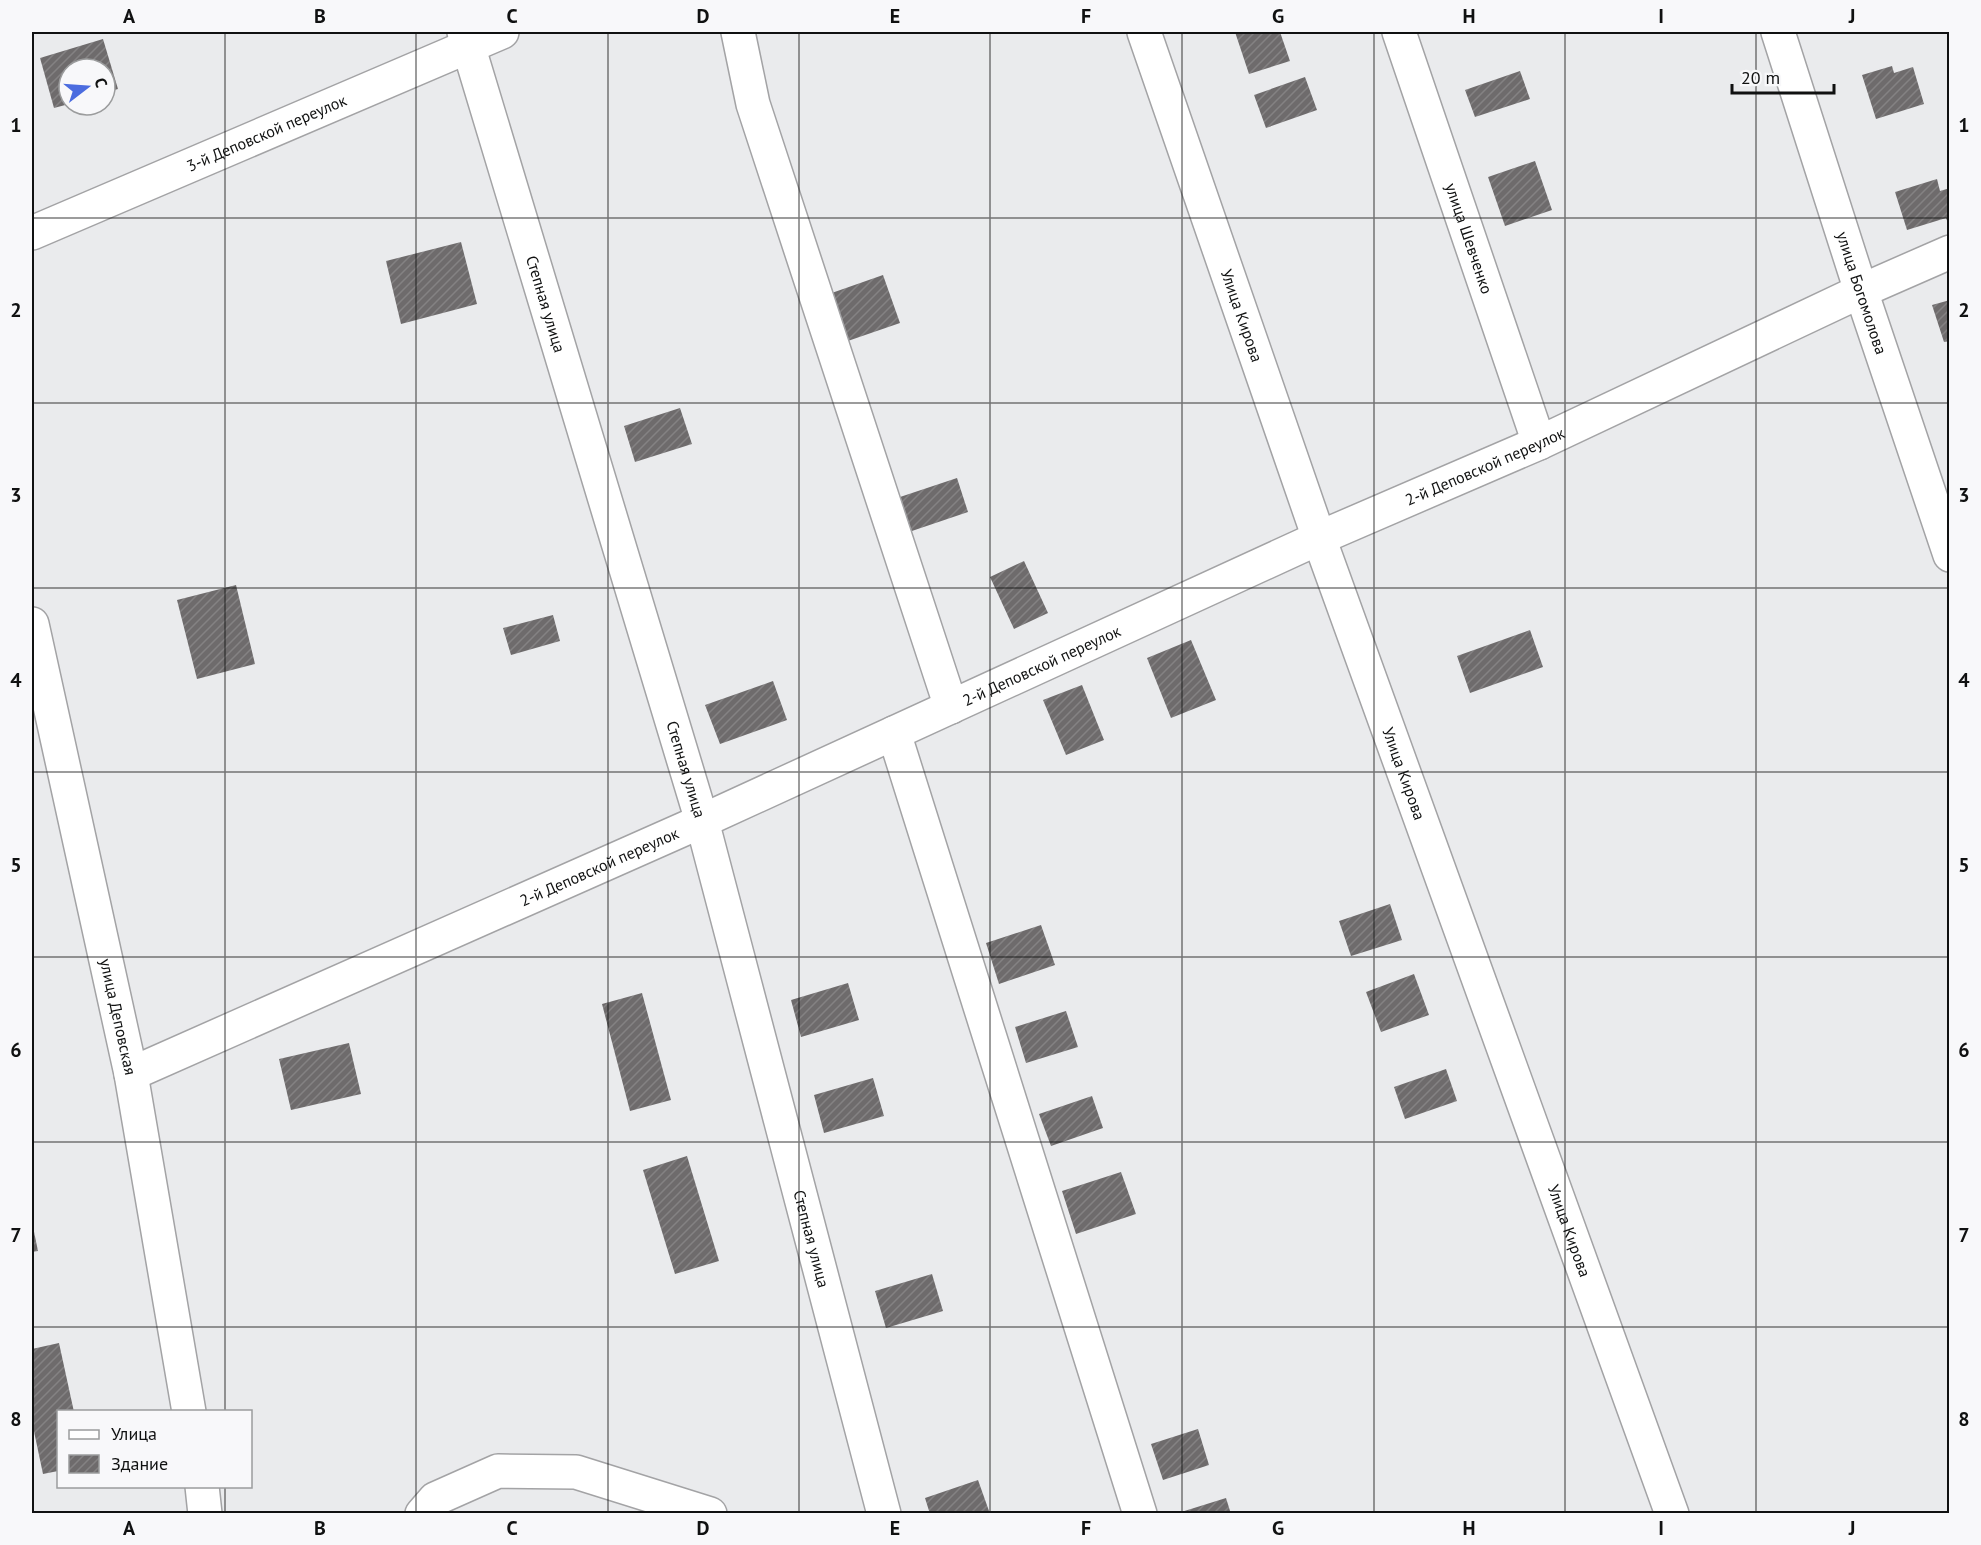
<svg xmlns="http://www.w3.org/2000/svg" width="1981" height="1545" font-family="'PT Sans',sans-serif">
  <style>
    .building { fill: url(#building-hatch) }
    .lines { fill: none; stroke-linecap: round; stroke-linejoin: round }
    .minor-casing { stroke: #a3a3a5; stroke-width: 36 }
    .minor { stroke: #fff; stroke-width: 33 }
    .grid { fill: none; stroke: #101111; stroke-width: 1.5; stroke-opacity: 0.55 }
    .labels { text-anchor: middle; stroke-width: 4.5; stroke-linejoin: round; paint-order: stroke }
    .street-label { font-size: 16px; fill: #101111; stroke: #f8f8fa }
    .neatline { fill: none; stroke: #101111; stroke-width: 2 }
    .grid-label { font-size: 20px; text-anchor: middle; font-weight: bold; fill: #101111 }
  </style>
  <defs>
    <pattern id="building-hatch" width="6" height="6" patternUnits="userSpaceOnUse" patternTransform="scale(1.5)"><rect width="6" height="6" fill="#6e6b6c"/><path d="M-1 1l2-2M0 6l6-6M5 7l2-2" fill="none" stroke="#848283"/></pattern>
  </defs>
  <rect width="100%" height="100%" fill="#eaebed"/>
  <path class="building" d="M1235 32H1280L1290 61 1249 74Z
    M103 39 118 89 105 93V69H69V104L54 108 40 58Z
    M1892 66 1894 73 1913 67 1924 104 1876 119 1862 75Z
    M1520 71 1530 99 1475 117 1465 90Z
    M1305 77 1317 110 1266 128 1254 95Z
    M1535 161 1552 210 1505 226 1488 177Z
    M1937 179 1940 191 1950 188V228L1946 218 1907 230 1895 192Z
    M461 242 477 304 401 324 386 261Z
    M883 275 900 323 842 343 826 295Z
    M1950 300V341L1944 342 1932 305Z
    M680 408 692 444 635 462 624 426Z
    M957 478 968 512 906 533 894 499Z
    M1024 561 1048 613 1014 629 990 577Z
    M236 585 255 664 197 679 177 600Z
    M553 615 560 641 511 655 503 628Z
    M1530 630 1543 667 1470 693 1457 656Z
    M1191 640 1216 700 1171 718 1147 658Z
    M773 681 787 720 720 744 705 705Z
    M1082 685 1104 740 1066 755 1043 700Z
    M1390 904 1402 940 1351 956 1339 921Z
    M1041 925 1055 965 999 984 986 943Z
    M1414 974 1429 1015 1381 1032 1366 992Z
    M848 983 859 1020 801 1037 791 1000Z
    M642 993 671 1100 630 1111 602 1004Z
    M1066 1011 1078 1047 1026 1063 1015 1027Z
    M349 1043 361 1094 291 1110 279 1059Z
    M1446 1069 1457 1101 1405 1119 1394 1087Z
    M873 1078 884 1116 824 1133 814 1095Z
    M1092 1096 1103 1128 1051 1146 1039 1114Z
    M687 1156 719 1261 675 1274 643 1170Z
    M1121 1172 1136 1214 1076 1234 1062 1191Z
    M32 1222 38 1251 32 1252Z
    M932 1274 943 1311 886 1328 875 1291Z
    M59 1343 74 1412H58V1471L43 1474 32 1422V1349Z
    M1198 1429 1209 1465 1163 1480 1151 1444Z
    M978 1480 989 1511 982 1514H930L925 1498Z
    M1226 1498 1231 1514H1178V1513Z"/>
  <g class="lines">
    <g class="minor-casing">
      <g id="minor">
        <path id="s1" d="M464 32 702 821 884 1514"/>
        <path d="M738 32 753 104 951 707"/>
        <path id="s2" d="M1144 32 1319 538 1672 1514"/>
        <path id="s3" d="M1399 32 1539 443"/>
        <path id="s4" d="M1778 32 1861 291 1950 555"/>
        <path id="s5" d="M32 233 502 32"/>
        <path id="s6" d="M32 624 131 1074 189 1412"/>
        <path d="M894 733 1140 1514"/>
        <path id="s7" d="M131 1074 702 821 1319 538 1539 443 1861 291 1950 252"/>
        <path d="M202 1486 205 1514"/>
        <path d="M422 1514 435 1499 498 1471 576 1472 710 1514"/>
      </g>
    </g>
    <use href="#minor" class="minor"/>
  </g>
  <path class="grid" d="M225 32V1412M416 32V1514M608 32V1514M799 32V1514M990 32V1514M1182 32V1514M1374 32V1514M1565 32V1514M1756 32V1514M32 218H1950M32 403H1950M32 588H1950M32 772H1950M32 957H1950M32 1142H1950M32 1327H1950M225 1486V1514"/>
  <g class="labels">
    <g class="street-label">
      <text dy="6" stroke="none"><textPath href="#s5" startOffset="255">3-й Деповской переулок</textPath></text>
      <text dy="6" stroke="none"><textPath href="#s3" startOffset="218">улица Шевченко</textPath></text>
      <text dy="6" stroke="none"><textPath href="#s4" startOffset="274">улица Богомолова</textPath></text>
      <text dy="6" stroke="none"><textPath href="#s1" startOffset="284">Степная улица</textPath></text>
      <text dy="6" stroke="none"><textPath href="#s2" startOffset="300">Улица Кирова</textPath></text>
      <text dy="6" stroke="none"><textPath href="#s7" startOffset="1484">2-й Деповской переулок</textPath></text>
      <text dy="6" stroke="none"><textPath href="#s7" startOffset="998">2-й Деповской переулок</textPath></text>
      <text dy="6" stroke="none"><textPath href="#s1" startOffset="770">Степная улица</textPath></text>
      <text dy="6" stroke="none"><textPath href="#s2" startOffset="786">Улица Кирова</textPath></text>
      <text dy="6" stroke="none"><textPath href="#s7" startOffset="512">2-й Деповской переулок</textPath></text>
      <text dy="6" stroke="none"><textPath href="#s6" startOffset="402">улица Деповская</textPath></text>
      <text dy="6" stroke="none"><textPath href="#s2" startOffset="1272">Улица Кирова</textPath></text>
      <text dy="6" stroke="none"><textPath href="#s1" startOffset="1256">Степная улица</textPath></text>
    </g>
  </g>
  <rect width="1981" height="1545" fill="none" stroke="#f8f8fa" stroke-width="66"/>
  <rect x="57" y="1410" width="195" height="78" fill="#f8f8fa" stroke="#9b9c9d" stroke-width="1.5"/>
  <rect x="69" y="1430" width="30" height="9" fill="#ffffff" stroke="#9b9c9d" stroke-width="1.5"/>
  <text x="111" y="1440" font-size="18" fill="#101111">Улица</text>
  <rect x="69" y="1455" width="30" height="18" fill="url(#building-hatch)" stroke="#9b9c9d" stroke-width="1.5"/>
  <text x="111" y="1470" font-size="18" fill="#101111">Здание</text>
  <g transform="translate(87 87) rotate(73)"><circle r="28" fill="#f8f8fa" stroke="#9b9c9d" stroke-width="1.5"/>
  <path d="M0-4.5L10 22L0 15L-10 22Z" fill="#4b6cdf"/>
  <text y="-9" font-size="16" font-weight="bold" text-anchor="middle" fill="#101111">С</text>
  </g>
  <path d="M1732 84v9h102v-9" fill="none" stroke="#101111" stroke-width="3"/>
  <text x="1741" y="84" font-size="18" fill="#101111" stroke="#f8f8fa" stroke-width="4.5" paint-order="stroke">20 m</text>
  <rect x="33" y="33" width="1915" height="1479" class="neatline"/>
  <g class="grid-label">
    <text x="129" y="23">A</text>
    <text x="320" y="23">B</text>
    <text x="512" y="23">C</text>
    <text x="703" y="23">D</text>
    <text x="895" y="23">E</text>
    <text x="1086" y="23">F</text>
    <text x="1278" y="23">G</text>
    <text x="1469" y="23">H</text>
    <text x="1661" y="23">I</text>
    <text x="1852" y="23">J</text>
    <text x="16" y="132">1</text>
    <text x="1964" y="132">1</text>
    <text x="16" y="317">2</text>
    <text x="1964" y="317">2</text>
    <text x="16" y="502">3</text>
    <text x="1964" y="502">3</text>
    <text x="16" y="687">4</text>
    <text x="1964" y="687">4</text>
    <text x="16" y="872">5</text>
    <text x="1964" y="872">5</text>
    <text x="16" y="1057">6</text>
    <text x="1964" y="1057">6</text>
    <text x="16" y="1242">7</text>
    <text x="1964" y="1242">7</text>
    <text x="16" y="1426">8</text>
    <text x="1964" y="1426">8</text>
    <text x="129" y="1535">A</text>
    <text x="320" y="1535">B</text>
    <text x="512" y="1535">C</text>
    <text x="703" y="1535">D</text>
    <text x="895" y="1535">E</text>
    <text x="1086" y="1535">F</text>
    <text x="1278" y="1535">G</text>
    <text x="1469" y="1535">H</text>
    <text x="1661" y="1535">I</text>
    <text x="1852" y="1535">J</text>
  </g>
</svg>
